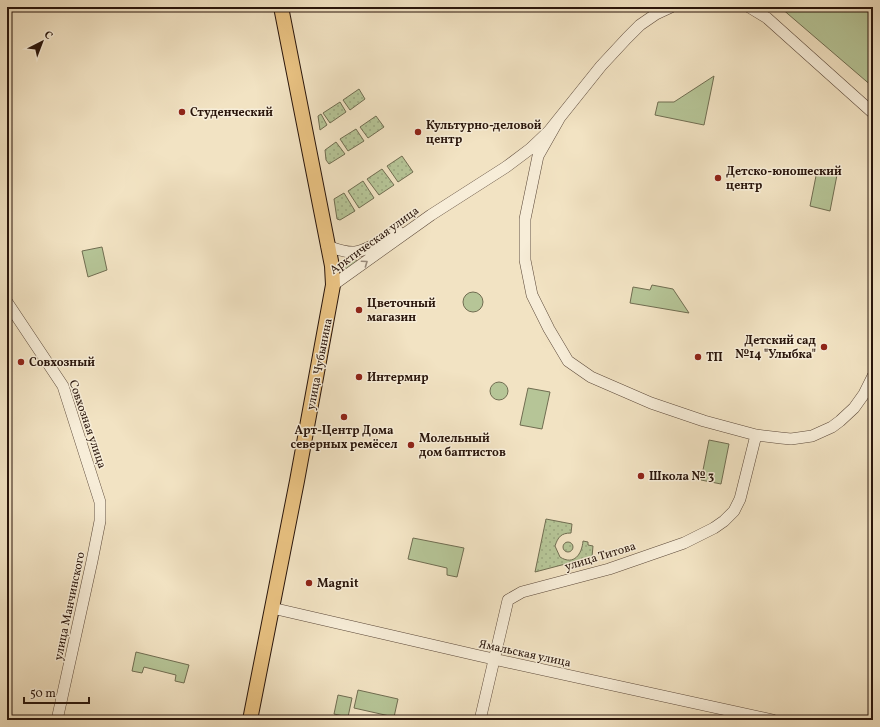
<svg xmlns="http://www.w3.org/2000/svg" width="880" height="727" font-family="Vollkorn,serif">
  <style>
    .grass { fill: url(#grass-dots); stroke: #706d51 }
    .green { fill: #b6c597; stroke: #706d51 }
    .lines { fill: none; stroke-linecap: round; stroke-linejoin: round }
    .minor-casing { stroke: #5b4839; stroke-width: 12 }
    .major-casing { stroke: #29150b; stroke-width: 16 }
    .minor { stroke: #f7edd8; stroke-width: 11 }
    .major { stroke: #e9c282; stroke-width: 14 }
    .oneway { stroke: #9a8c7c }
    .poi-dot { fill: #8f2418; stroke: #f7edd8; stroke-width: 1.5 }
    .labels { text-anchor: middle; stroke-width: 3; stroke-linejoin: round; paint-order: stroke }
    .poi-label { font-size: 12px; font-weight: bold; fill: #29150b; stroke: #f7edd8; text-anchor: start }
    .street-label { font-size: 12px; fill: #29150b; stroke: #f7edd8 }
  </style>
  <defs>
    <pattern id="grass-dots" width="8" height="8" patternUnits="userSpaceOnUse"><rect width="8" height="8" fill="#b6c597"/><path d="M2 2h.1M6 6h.1" fill="none" stroke="#9ca881" stroke-width="1.8" stroke-linecap="round"/></pattern>
  </defs>
  <rect width="100%" height="100%" fill="#f2e3c3"/>
  <filter id="stains"><feTurbulence type="fractalNoise" baseFrequency=".005" numOctaves="4"/><feColorMatrix values="0 0 0 0 .2 0 0 0 0 .09 0 0 0 0 .02 0 0 0 .5 -.17"/></filter>
  <radialGradient id="worn" r=".72"><stop offset=".6" stop-color="#630" stop-opacity="0"/><stop offset="1" stop-color="#630" stop-opacity=".3"/></radialGradient>
  <path class="grass" d="M359 89 365 99 350 110 343 100Z
    M340 102 346 112 330 123 323 113Z
    M321 114 327 125 320 130 318 116Z
    M376 116 384 127 368 138 360 127Z
    M356 129 364 141 348 151 340 139Z
    M336 142 345 154 329 164 326 160 325 150Z
    M402 156 413 172 398 182 387 166Z
    M382 169 394 185 379 195 367 179Z
    M363 181 374 198 359 208 348 191Z
    M344 193 355 211 340 220 337 219 334 199Z
    M346 258H355L358 264 345 270C339 266 341 262 346 258Z
    M546 519 572 524 571 533C561 533 558 537 555 546L560 557C574 566 582 554 583 541L588 542V545L593 546 592 557 535 572Z
    M563 547a5 5 0 1 1 10 0a5 5 0 1 1-10 0Z"/>
  <path class="green" d="M780 7H873V87L788 14Z
    M714 76 704 125 655 115 658 102H674Z
    M817 171 837 175 830 211 810 206Z
    M102 247 107 270 88 277 82 251Z
    M652 285 673 289 689 313 630 303 633 287 650 290Z
    M463 302a10 10 0 1 1 20 0a10 10 0 1 1-20 0Z
    M490 391a9 9 0 1 1 18 0a9 9 0 1 1-18 0Z
    M528 388 550 392 542 429 520 425Z
    M709 440 729 444 721 484 701 480Z
    M413 538 464 548 457 577 447 575V568L408 559Z
    M136 652 189 665 184 683 175 681 176 675 144 667 142 673 132 671Z
    M358 690 398 699 394 717 354 708Z
    M338 695 352 698 348 717 334 714Z"/>
  <g class="lines">
    <g class="minor-casing">
      <path id="minor" d="M749 7 767 18 873 113
        M559 119 538 156 525 219V260L532 295 549 329 568 361 591 377 651 403 704 421 756 435 781 438 791 439 812 436 832 427 840 421 854 408 864 394 873 376
        M327 246C336 249 346 253 355 252 369 250 386 238 398 231
        M333 285 431 215 506 167 530 149 549 131 601 66 627 38 640 25 656 14 671 7
        M7 302 63 386 100 502V521L92 561 57 720
        M272 608 480 656 773 720
        M480 720 508 600 522 592 609 569 684 543 714 528 724 521 734 511 740 499 756 435"/>
    </g>
    <g class="major-casing">
      <path id="major" d="M250 720 297 481 333 285 332 266 281 7"/>
    </g>
    <use href="#minor" class="minor"/>
    <use href="#major" class="major"/>
  </g>
  <defs><path id="oneway-chevron" d="M-2-3.5L2.5 0L-2 3.5" fill="none" stroke-width="1.6" stroke-linecap="round" stroke-linejoin="round"/></defs>
  <use class="oneway" href="#oneway-chevron" transform="translate(365 263) rotate(-35)"/>
  <g class="poi-dot">
    <circle cx="182" cy="112" r="4"/>
    <circle cx="418" cy="132" r="4"/>
    <circle cx="718" cy="178" r="4"/>
    <circle cx="359" cy="310" r="4"/>
    <circle cx="824" cy="347" r="4"/>
    <circle cx="698" cy="357" r="4"/>
    <circle cx="21" cy="362" r="4"/>
    <circle cx="359" cy="377" r="4"/>
    <circle cx="344" cy="417" r="4"/>
    <circle cx="411" cy="445" r="4"/>
    <circle cx="641" cy="476" r="4"/>
    <circle cx="309" cy="583" r="4"/>
  </g>
  <g class="labels">
    <g class="poi-label">
      <text x="190" y="116">Студенческий</text>
      <text x="426" y="129">Культурно-деловой<tspan x="426" dy="14">центр</tspan></text>
      <text x="726" y="175">Детско-юношеский<tspan x="726" dy="14">центр</tspan></text>
      <text x="367" y="307">Цветочный<tspan x="367" dy="14">магазин</tspan></text>
      <text x="816" y="344" text-anchor="end">Детский сад<tspan x="816" dy="14">№14 "Улыбка"</tspan></text>
      <text x="706" y="361">ТП</text>
      <text x="29" y="366">Совхозный</text>
      <text x="367" y="381">Интермир</text>
      <text x="344" y="434" text-anchor="middle">Арт-Центр Дома<tspan x="344" dy="14">северных ремёсел</tspan></text>
      <text x="419" y="442">Молельный<tspan x="419" dy="14">дом баптистов</tspan></text>
      <text x="649" y="480">Школа № 3</text>
      <text x="317" y="587">Magnit</text>
    </g>
    <g class="street-label">
      <text transform="translate(374 240) rotate(-36)" y="4">Арктическая улица</text>
      <text transform="translate(319 364) rotate(-79)" y="4">улица Чубынина</text>
      <text transform="translate(88 424) rotate(71)" y="4">Совхозная улица</text>
      <text transform="translate(600 556) rotate(-17)" y="4">улица Титова</text>
      <text transform="translate(69 606) rotate(-78)" y="4">улица Манчинского</text>
      <text transform="translate(525 653) rotate(12)" y="4">Ямальская улица</text>
    </g>
  </g>
  <rect width="880" height="727" fill="none" stroke="#f2e3c3" stroke-width="24"/>
  <rect x="8" y="8" width="864" height="711" fill="none" stroke="#29150b" stroke-width="2"/>
  <rect x="12" y="12" width="856" height="703" fill="none" stroke="#29150b"/>
  <g transform="translate(42 42) rotate(42)" stroke="#f7edd8" stroke-width="3" paint-order="stroke">
  <path d="M0-3L7 15L0 10L-7 15Z" fill="#29150b"/>
  <text y="-6" font-size="11" font-weight="bold" text-anchor="middle" fill="#29150b">С</text>
  </g>
  <path d="M24 697v6h65v-6" fill="none" stroke="#29150b" stroke-width="2"/>
  <text x="30" y="697" font-size="12" fill="#29150b" stroke="#f7edd8" stroke-width="3" paint-order="stroke">50 m</text>
  <rect width="100%" height="100%" filter="url(#stains)"/>
  <rect width="100%" height="100%" fill="url(#worn)"/>
</svg>
